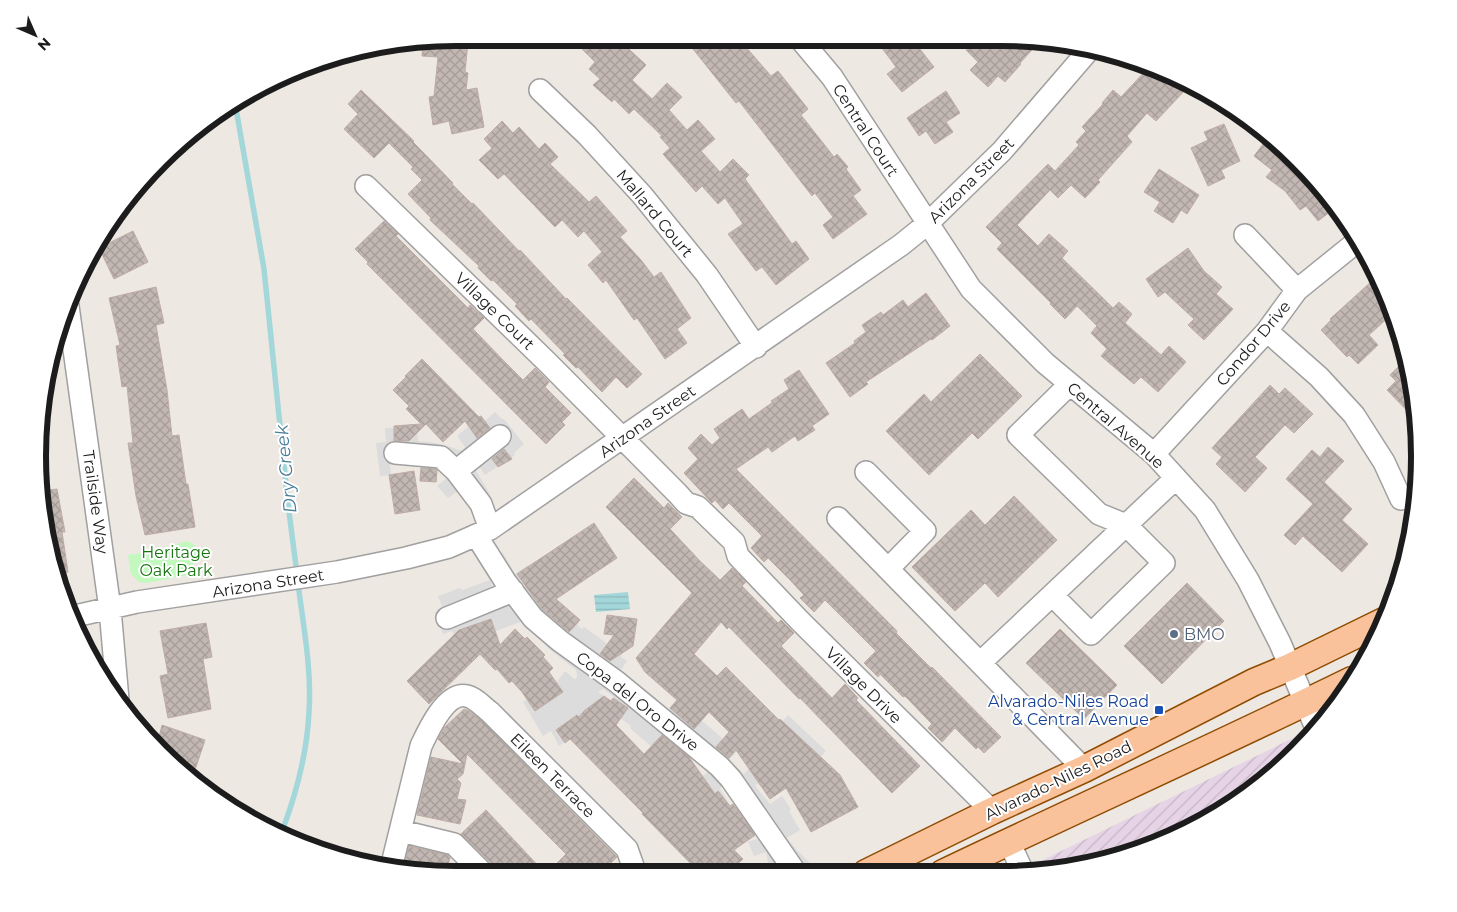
<svg xmlns="http://www.w3.org/2000/svg" width="1457" height="912" font-family="Montserrat,sans-serif">
  <style>
    .industrial { fill: url(#industrial-furrows) }
    .park { fill: #c3f8bf }
    .parking { fill: #dcdcdc }
    .water { fill: url(#water-rules) }
    .lines { fill: none; stroke-linecap: round; stroke-linejoin: round }
    .stream { stroke: #a3d7da; stroke-width: 5.5 }
    .building { fill: url(#building-cross-hatch); stroke: #bfaca5 }
    .minor-casing { stroke: #a0a0a0; stroke-width: 24 }
    .major-casing { stroke: #914c04; stroke-width: 29 }
    .minor { stroke: #fff; stroke-width: 21 }
    .major { stroke: #f9c29b; stroke-width: 26 }
    .service-dot { fill: #5c6f8a; stroke: #fff; stroke-width: 2 }
    .transit-dot { fill: #1a4fb4; stroke: #fff; stroke-width: 2 }
    .labels { text-anchor: middle; stroke-width: 4; stroke-linejoin: round; paint-order: stroke }
    .street-label { font-size: 16px; fill: #1c1c1c; stroke: #fff }
    .park-label { font-size: 16px; fill: #15770e; stroke: #fff }
    .service-label { font-size: 16px; fill: #4e5e75; stroke: #fff; text-anchor: start }
    .transit-label { font-size: 16px; fill: #164399; stroke: #fff; text-anchor: end }
    .water-label { font-size: 18px; font-style: italic; fill: #467d9a; stroke: #fff }
    .rim { fill: none; stroke: #1c1c1c; stroke-width: 6 }
  </style>
  <defs>
    <pattern id="industrial-furrows" width="10" height="10" patternUnits="userSpaceOnUse" patternTransform="scale(1.25)"><rect width="10" height="10" fill="#e6d4e6"/><path d="M-1 1l2-2M0 10L10 0M9 11l2-2" fill="none" stroke="#c5b5c5"/></pattern>
    <pattern id="water-rules" width="6" height="5" patternUnits="userSpaceOnUse" patternTransform="scale(1.25)"><rect width="6" height="5" fill="#a3d7da"/><path d="M0 2.5h6" fill="none" stroke="#8cb8ba"/></pattern>
    <pattern id="building-cross-hatch" width="8" height="8" patternUnits="userSpaceOnUse" patternTransform="scale(1.25)"><rect width="8" height="8" fill="#c2b7b2"/><path d="M0 0l8 8M0 8l8-8" fill="none" stroke="#a69d98"/></pattern>
  </defs>
  <rect width="100%" height="100%" fill="#eee8e2"/>
  <path class="industrial" d="M1318 726 1256 788 1186 831 1110 860 1029 874H1014Z"/>
  <path class="park" d="M187 541C206 547 192 564 188 575L147 583 139 582 131 574 128 555 155 551Z"/>
  <path class="parking" d="M495 412 502 419H504L524 444 514 453 515 455 485 475 479 466 475 469 490 494 470 505 460 489 448 498 437 486 451 475 438 465 437 482 419 481 421 460 390 463 391 475 380 476 376 443 386 442 385 428 417 427 418 441 436 443 454 448 458 450H462L465 447 457 436 468 427 467 425 481 415 485 421Z
    M503 553 515 574 528 565 555 600 579 622 577 625 582 629 584 627 622 654 621 657 627 661 619 673 651 695 668 710 678 700 737 751 729 760 744 774 749 768 739 756 772 733 788 715 826 751 803 777 769 799 760 785 757 784 755 785 756 787 770 804 782 796 791 809 789 811 800 830 787 838 796 849 813 866 798 873 770 872 766 852 754 856 748 842 760 838 759 834 746 842 725 810 737 801 723 787H721L720 789 729 804 711 817 691 763 703 776 707 773 708 771 689 755 677 769 630 728 631 726 607 709 614 697 603 689 598 692 611 701 594 717 583 710 591 723 559 746 551 731 543 736 523 702 554 681 556 683 565 671 574 679H576L577 675 576 670 548 648 523 621 496 631V633L458 647 452 631 443 634 435 612 443 609 438 596 460 588 462 590 490 580 495 593 497 588 482 562Z"/>
  <path class="water" d="M628 592 630 609 596 612 594 595Z"/>
  <g class="lines">
    <path class="stream" d="M235 103 264 269 288 504 297 574
      M281 834C296 795 307 754 309 712 312 669 303 625 298 583"/>
  </g>
  <path class="building" d="M571 38H617L646 65 632 80 652 99 667 83 682 97 669 110 687 130 698 120 715 139 701 151 720 172 733 159 749 175 745 179 792 244 796 241 809 259 776 285 762 267 756 271 728 234 743 224 725 198 718 204 702 186 696 192 663 154 670 148 660 137 662 136 634 109 629 114 614 99 612 102 593 85 600 79 589 69 595 62Z
    M685 39H739L771 76 778 71 808 109 801 115 834 157 837 154 848 167 846 169 861 190 853 196 867 214 833 239 823 225 833 217 815 193 812 196 739 101 736 103Z
    M442 40 468 42 465 72 468 73 466 90 477 88 484 127 452 134 449 121 433 125 429 97 434 96 438 57 422 56 423 43Z
    M876 40H909L917 50 919 48 934 67 902 92 887 74 896 67Z
    M975 41H1040L1020 63 1021 64 1005 82 998 76 988 87 970 70 978 62 966 50Z
    M1150 66 1161 69 1189 86 1156 121 1147 113 1127 136 1132 142 1098 180 1100 182 1085 198 1071 185 1058 198 1050 190 1017 225 1038 246 1049 234 1068 251 1062 258 1113 308 1119 302 1132 314 1125 323 1161 355 1169 346 1186 362 1158 392 1141 377 1134 384 1101 356 1107 349 1091 333 1097 326 1077 306 1065 319 1050 304 1051 303 997 249 1002 243 986 227 1048 164 1055 171 1079 145 1076 142 1086 131 1082 127 1103 104 1102 103 1113 90 1121 97Z
    M361 90 414 141 413 142 453 183 452 184 472 204 473 203 519 251 520 250 566 299 567 298 642 374 627 388 616 377 602 392 578 367 576 368 563 355 565 354 531 319 529 321 515 306 517 304 493 280 491 281 478 268 479 266 430 220 431 218 408 194 422 180 411 169 413 167 389 143 374 158 344 129 358 114 348 104Z
    M946 91 960 113 946 122 953 132 935 144 926 131 919 136 907 118Z
    M502 121 513 133 519 127 539 149 545 143 558 157 550 164 589 202 596 196 627 231 620 237 641 260 654 277 661 272 691 318 677 329 687 343 665 359 637 318 634 320 606 280 603 283 588 265 602 252 584 231 578 237 562 220 555 227 504 174 498 179 479 160 492 148 484 139Z
    M1224 124 1240 161 1221 170 1225 178 1208 186 1191 148 1208 140 1204 132Z
    M1269 136 1316 180 1335 208 1318 221 1306 206 1300 210 1285 191 1266 177 1272 170 1254 156Z
    M1159 169 1199 195 1187 214 1181 210 1173 223 1154 211 1160 202 1144 192Z
    M384 221 398 234 396 236 468 308 470 305 484 318 473 329 504 361 523 380 535 368 549 382 545 387 571 413 562 422 565 425 546 444 367 264 368 262 355 249Z
    M133 231 148 262 114 279 99 248Z
    M1188 248 1204 271 1222 287 1216 294 1233 309 1204 340 1188 325 1194 319 1165 292 1158 297 1146 279Z
    M1373 280 1384 293 1393 313 1369 335 1378 345 1358 364 1349 355 1347 357 1321 330 1331 320 1330 319Z
    M156 287 164 323 156 325 167 390 172 436 179 435 186 484H188L195 527 145 535 136 496 128 443H133L127 386 122 387 116 346 120 345 109 298Z
    M926 293 950 326 932 340 931 339 866 382 868 384 850 397 826 363 855 343 854 341 866 332 862 325 881 312 883 315 903 300 908 307Z
    M980 354 1022 396 978 439 972 433 929 475 886 431 924 394 931 402Z
    M422 359 479 417 481 416 490 428 477 438 465 421 443 442 426 424 409 441H394V426L421 424 406 409 409 406 393 390 406 377 405 376Z
    M1406 359 1416 402 1417 421 1387 390 1396 381 1390 375Z
    M799 370 829 414 812 426 815 430 798 441 795 436 772 452 768 447 736 469 897 631 896 633 931 668 932 667 1001 737 984 753 978 747 976 749 955 728 942 742 928 728 932 724 905 696 903 697 880 674 878 677 864 663 876 651 825 600 814 612 800 598 804 595 790 580 768 558 764 562 751 548 762 536 729 503 723 509 715 500 712 503 684 473 698 459 688 448 701 434 712 445 720 438 714 429 742 409 749 419 773 402 771 401 789 389 784 380Z
    M1270 385 1279 394 1285 388 1313 414 1294 433 1285 425 1255 457 1267 468 1245 492 1216 464 1222 457 1212 448Z
    M1328 447 1344 461 1324 482 1352 509 1342 520 1368 544 1342 572 1303 536 1295 545 1284 535 1313 504 1286 479 1312 450 1320 457Z
    M504 449 512 459 498 467 492 459Z
    M421 468 436 469 437 470 436 482 420 481Z
    M414 471 420 510 395 514 389 475Z
    M634 478 664 508 668 503 682 517 670 529 700 561 720 580 732 568 746 582 742 586 778 623 781 620 794 633 781 646 832 698 845 684 858 698 856 700 920 766 892 793 800 698 799 699 729 627 727 629 721 622 694 654 717 676 726 667 779 720 780 719 840 775 858 807 811 832 786 788 770 799 736 750 729 758 716 747 729 732 709 712 694 729 670 708 677 700 645 672 636 658 692 593 606 507Z
    M57 489 65 532H62L68 572 56 574 52 565 42 491Z
    M1014 496 1057 540 998 597 985 583 955 611 912 567 971 510 985 525Z
    M594 523 617 558 556 599 580 620 569 632 542 609 517 574Z
    M1187 583 1224 621 1162 684 1124 646Z
    M607 615 637 619 633 646 610 661 600 654 614 635 604 634Z
    M491 619 500 645 515 629 525 639 527 637 545 655 543 657 553 668 549 672 563 692 535 711 522 692 512 681 509 683 497 669 495 670 480 654 429 704 407 681 459 630Z
    M206 623 212 657 203 659 211 709 168 718 160 676 168 674 160 631Z
    M1060 629 1117 685 1084 719 1026 663Z
    M604 696 611 701 613 698 628 708 616 725 644 754 662 735 689 757 715 794 718 791 730 806 733 804 755 835 734 850 743 859 729 872H699L642 814 643 813 570 739 565 743 556 730 577 715 579 717 584 711Z
    M464 709 469 711 482 721 616 856 617 857 602 872H548L566 854 467 754 463 774 457 779 461 783 457 799 466 800 460 824 417 815 431 757 463 764 438 739 444 728Z
    M162 725 205 740 192 779 158 741Z
    M486 810 544 872 495 871 493 869 490 862 461 834Z
    M409 846 448 855 450 858 446 871H403Z"/>
  <g class="lines">
    <g class="minor-casing">
      <path id="minor" d="M801 40 832 77 971 289 1045 363 1154 454 1205 510 1248 580 1280 643 1316 728
        M540 90 587 135 642 195 707 275 756 347
        M366 186 548 363 678 494 686 503 698 507 734 542 738 556 800 621 992 811
        M1245 235 1297 290
        M68 306 110 609 118 700
        M1267 331 1319 377 1354 415 1384 462 1401 499
        M395 453 441 457 456 471 481 504 490 529
        M1154 454 1267 331 1297 290 1359 240
        M456 471 500 436
        M866 472 925 531 888 569
        M838 518 1084 769
        M476 535 505 581 533 618 560 641 617 682 719 766 731 779 796 873
        M1052 595 1091 634 1164 563 1126 525 1099 514 1018 435 1070 384
        M75 616 137 602 337 572 406 558 449 547 490 529 901 245 927 224 1002 151 1089 50
        M447 618 513 591
        M980 663 1176 478
        M401 831 454 844 481 871
        M1009 842 1024 874
        M391 868 421 746C428 731 446 691 467 696 476 698 483 707 490 712L627 849 633 866 630 872"/>
    </g>
    <g class="major-casing">
      <path id="major" d="M866 873 992 811 1084 769 1254 682 1290 667 1384 621
        M943 873C1079 808 1217 746 1352 680"/>
    </g>
    <use href="#minor" class="minor"/>
    <use href="#major" class="major"/>
  </g>
  <circle class="service-dot" cx="1174" cy="634" r="5"/>
  <rect class="transit-dot" x="1154" y="705" width="10" height="10" rx="2.5"/>
  <g class="labels">
    <g class="street-label">
      <text transform="translate(866 130) rotate(57)" y="6">Central Court</text>
      <text transform="translate(971 180) rotate(-45)" y="6">Arizona Street</text>
      <text transform="translate(655 213) rotate(50)" y="6">Mallard Court</text>
      <text transform="translate(495 311) rotate(44)" y="6">Village Court</text>
      <text transform="translate(1253 343) rotate(-50)" y="6">Condor Drive</text>
      <text transform="translate(647 421) rotate(-35)" y="6">Arizona Street</text>
      <text transform="translate(1116 425) rotate(41)" y="6">Central Avenue</text>
      <text transform="translate(96 502) rotate(82)" y="6">Trailside Way</text>
      <text transform="translate(268 583) rotate(-9)" y="6">Arizona Street</text>
      <text transform="translate(864 685) rotate(45)" y="6">Village Drive</text>
      <text transform="translate(638 701) rotate(38)" y="6">Copa del Oro Drive</text>
      <text transform="translate(553 775) rotate(45)" y="6">Eileen Terrace</text>
      <text transform="translate(1058 780) rotate(-26)" y="6">Alvarado-Niles Road</text>
    </g>
    <g class="park-label">
      <text x="176" y="558">Heritage<tspan x="176" dy="18">Oak Park</tspan></text>
    </g>
    <g class="service-label">
      <text x="1184" y="640">BMO</text>
    </g>
    <g class="transit-label">
      <text x="1149" y="707">Alvarado-Niles Road<tspan x="1149" dy="18">&amp; Central Avenue</tspan></text>
    </g>
    <g class="water-label">
      <text transform="translate(286 469) rotate(-96)" y="6">Dry Creek</text>
    </g>
  </g>
  <path d="M0 0H1457V912H0ZM456 46H1001A410 410 0 0 1 1411 456V456A410 410 0 0 1 1001 866H456A410 410 0 0 1 46 456V456A410 410 0 0 1 456 46Z" fill="#fff" fill-rule="evenodd"/>
  <path class="rim" d="M456 46H1001A410 410 0 0 1 1411 456V456A410 410 0 0 1 1001 866H456A410 410 0 0 1 46 456V456A410 410 0 0 1 456 46Z"/>
  <g transform="translate(35 35) rotate(135)" stroke="#ffffff" stroke-width="4" paint-order="stroke">
  <path d="M0-4L9 19L0 12L-9 19Z" fill="#1c1c1c"/>
  <text y="-8" font-size="14" font-weight="bold" text-anchor="middle" fill="#1c1c1c">N</text>
  </g>
</svg>
